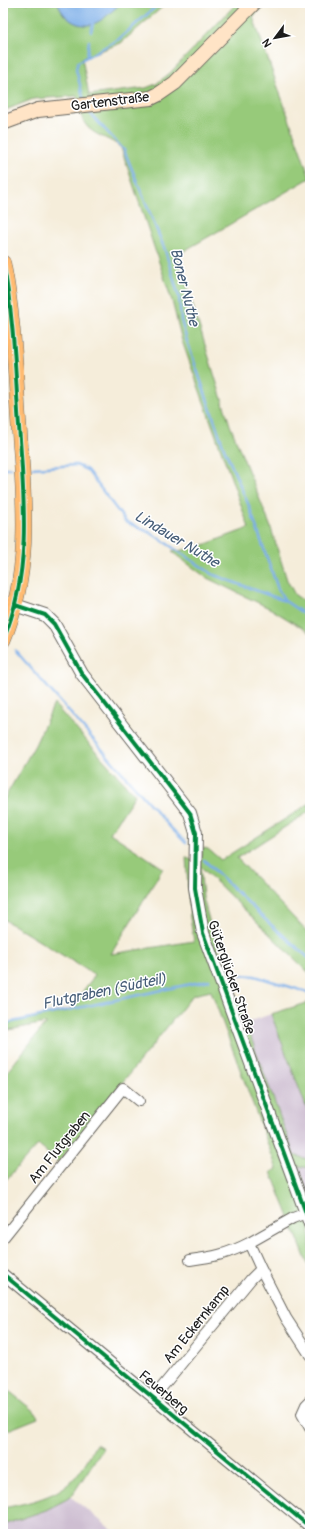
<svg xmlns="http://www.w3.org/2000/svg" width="313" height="1537" font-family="Pangolin,sans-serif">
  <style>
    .industrial { fill: #cebed1 }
    .green { fill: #97ca7a; stroke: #5a734b }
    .water { fill: #7baee8; stroke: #4c6582 }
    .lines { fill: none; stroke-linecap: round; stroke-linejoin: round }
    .stream { stroke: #7baee8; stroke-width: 2.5 }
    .minor-casing { stroke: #68655e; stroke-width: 12 }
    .tertiary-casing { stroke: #68655e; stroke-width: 14 }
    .secondary-casing { stroke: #68655e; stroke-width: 16 }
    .primary-casing { stroke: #68655e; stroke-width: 16 }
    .minor { stroke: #fff; stroke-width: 10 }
    .tertiary { stroke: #fff; stroke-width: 12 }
    .secondary { stroke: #ffe4c6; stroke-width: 14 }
    .primary { stroke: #ffbb71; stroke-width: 15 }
    .cycleway-casing { stroke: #fff; stroke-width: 6 }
    .cycleway { stroke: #00873e; stroke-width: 4 }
    .labels { text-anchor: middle; stroke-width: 3; stroke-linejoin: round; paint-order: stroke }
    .street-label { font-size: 14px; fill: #1c1c1c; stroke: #fff }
    .water-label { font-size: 15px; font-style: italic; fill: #475e78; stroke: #fff }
  </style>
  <rect width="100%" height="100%" fill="#fff"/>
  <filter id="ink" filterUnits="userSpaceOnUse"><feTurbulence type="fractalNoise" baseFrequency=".025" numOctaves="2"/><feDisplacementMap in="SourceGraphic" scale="8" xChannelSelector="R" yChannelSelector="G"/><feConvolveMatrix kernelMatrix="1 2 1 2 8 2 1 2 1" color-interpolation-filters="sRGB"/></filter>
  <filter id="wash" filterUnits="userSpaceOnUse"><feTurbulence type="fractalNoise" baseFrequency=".012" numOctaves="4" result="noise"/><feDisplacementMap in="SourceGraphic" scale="16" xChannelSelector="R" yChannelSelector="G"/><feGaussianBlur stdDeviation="0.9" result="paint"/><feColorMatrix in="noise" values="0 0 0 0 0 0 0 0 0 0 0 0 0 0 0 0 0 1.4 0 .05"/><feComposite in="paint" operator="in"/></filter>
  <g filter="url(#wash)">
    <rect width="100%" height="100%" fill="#f5edda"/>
    <path class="industrial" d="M271 1014 310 1117V1160L294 1155 246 1023Z
      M298 1165 310 1168V1198Z
      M71 1497 117 1534H3V1525L46 1510Z"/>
    <path class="green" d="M3 3H58L64 15 93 24 121 3H167L121 43 82 58 89 95 146 88 156 84 170 73 237 3H266L253 17 310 178 177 255 230 425 270 525 287 580 295 595 310 605V633L271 609 207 578 172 552 198 547 249 528 182 341 172 301 121 148C116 143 111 141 105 138 82 128 81 119 77 96L33 99 3 111Z
      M54 704 135 795 110 833 163 868 111 954 194 941 190 918 186 857 200 865 203 848 208 849 221 860 310 803V811L237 858 310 935V974L200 866 203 898 212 931 294 1155 310 1160V1168L298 1166 310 1198V1270L271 1172 277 1169 211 991 193 995 58 1162 38 1145 3 1183V1077L46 1023 3 1031V1024L68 1011 95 975 3 919V801L35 745Z
      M310 1002V1117L271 1014Z
      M3 1386 36 1413 38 1418 3 1432Z
      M96 1444 103 1448 71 1497 46 1510 3 1525V1508C27 1503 60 1497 76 1476 84 1467 90 1455 96 1444Z"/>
    <path class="water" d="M58 3H121C113 10 103 21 93 24 77 29 62 17 58 3Z"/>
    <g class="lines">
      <path class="stream" d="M91 31 93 24
        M87 56 89 41
        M84 101 76 69 78 62 119 39 160 3
        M87 110 124 150 165 250 179 297 181 320 187 341 224 448 249 506 278 589 285 601
        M3 468H12
        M32 468 76 465 87 470 126 522 151 533 214 575 285 601 310 618
        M15 650 170 827 186 843
        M204 860 269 923 310 959
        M231 974 255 976 310 993
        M3 1024 209 980"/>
    </g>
  </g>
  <g filter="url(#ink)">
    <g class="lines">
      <g class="minor-casing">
        <path id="minor" d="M3 1238 123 1088 139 1101
          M190 1260C213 1257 228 1254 249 1243
          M261 1269 286 1318 310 1355
          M3 1274 310 1527
          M153 1398 251 1279 261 1269 249 1243 293 1218 306 1213
          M310 1401 306 1405 302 1414 310 1428"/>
      </g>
      <g class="tertiary-casing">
        <path id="tertiary" d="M15 605 45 615 54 624 82 674 190 813 196 833 195 888 203 933 310 1224"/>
      </g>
      <g class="secondary-casing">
        <path id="secondary" d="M3 123 38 110 122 101 151 98 159 94 175 83 254 3"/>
      </g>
      <g class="primary-casing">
        <path id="primary" d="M3 263C13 312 15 362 18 412 23 488 34 568 3 640"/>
      </g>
      <use href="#minor" class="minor"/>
      <use href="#tertiary" class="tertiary"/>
      <use href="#secondary" class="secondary"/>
      <use href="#primary" class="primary"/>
      <g class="cycleway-casing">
        <path id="cycleway" d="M3 263C13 312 15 362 18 412 23 488 34 568 3 640
          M15 605 45 615 54 624 82 674 190 813 196 833 195 888 203 933 310 1224
          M3 1274 310 1527"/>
      </g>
      <use href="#cycleway" class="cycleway"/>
    </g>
  </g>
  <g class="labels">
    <g class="street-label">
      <text transform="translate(110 101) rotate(-7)" y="5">Gartenstraße</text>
      <text transform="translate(232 977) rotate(71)" y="5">Güterglücker Straße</text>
      <text transform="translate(59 1147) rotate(-51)" y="5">Am Flutgraben</text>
      <text transform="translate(196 1324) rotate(-51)" y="5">Am Eckernkamp</text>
      <text transform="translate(164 1392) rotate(40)" y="5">Feuerberg</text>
    </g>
    <g class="water-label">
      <text transform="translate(185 287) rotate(76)" y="5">Boner Nuthe</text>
      <text transform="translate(177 539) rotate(31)" y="5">Lindauer Nuthe</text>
      <text transform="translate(104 991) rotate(-12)" y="5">Flutgraben (Südteil)</text>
    </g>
  </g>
  <rect width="313" height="1537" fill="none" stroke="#fff" stroke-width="16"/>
  <g transform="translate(275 38) rotate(238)" stroke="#ffffff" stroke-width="3" paint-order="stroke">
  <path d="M0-3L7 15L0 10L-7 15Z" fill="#1c1c1c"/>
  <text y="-6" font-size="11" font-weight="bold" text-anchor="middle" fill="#1c1c1c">N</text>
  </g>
</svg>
